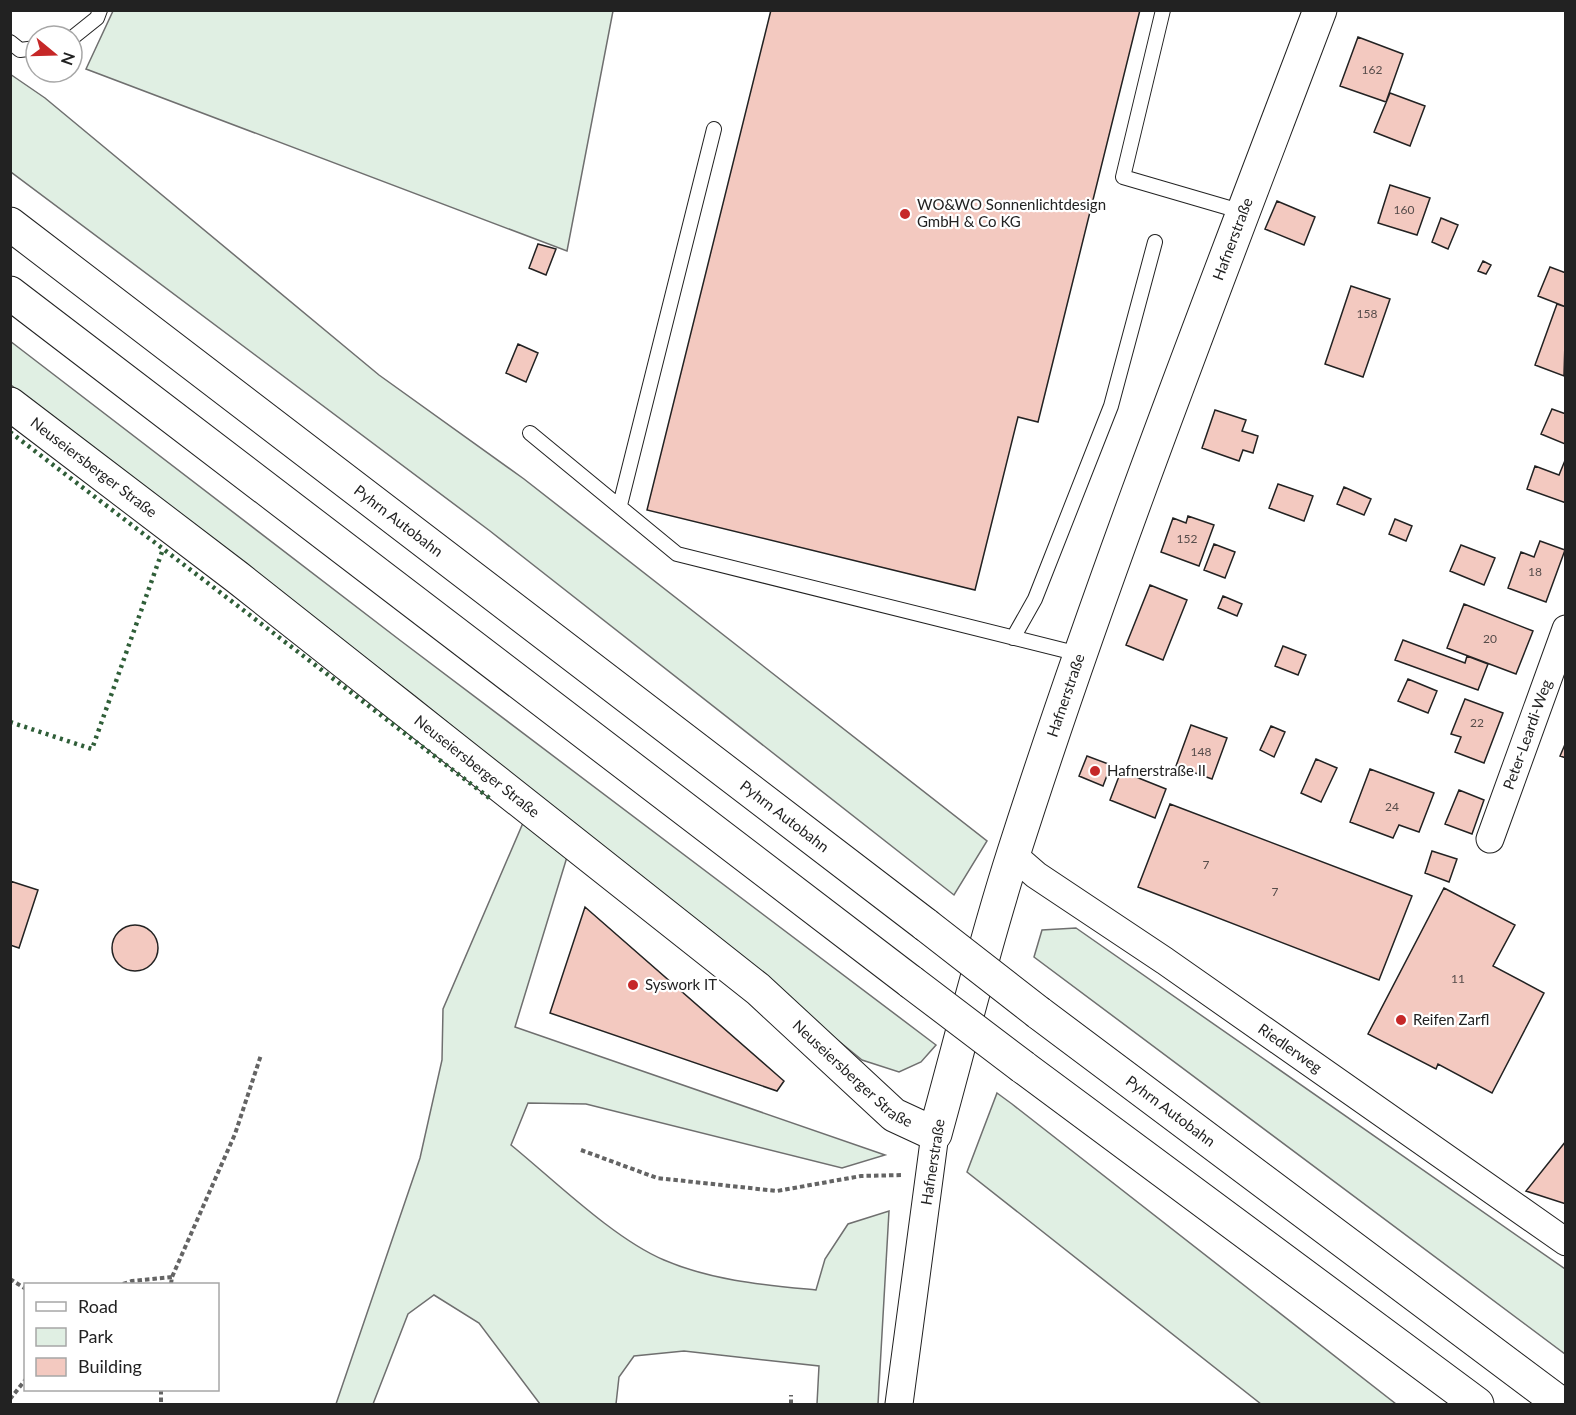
<svg xmlns="http://www.w3.org/2000/svg" width="1576" height="1415" font-family="Lato,sans-serif">
  <style>
    .green { fill: #e0efe3; stroke: #6f6f6f; stroke-width: 1.5 }
    .building { fill: #f3c9c0; stroke: #222; stroke-width: 1.5 }
    .lines { fill: none; stroke-linecap: round; stroke-linejoin: round }
    .service-casing { stroke: #222; stroke-width: 16 }
    .minor-casing { stroke: #222; stroke-width: 29 }
    .tertiary-casing { stroke: #222; stroke-width: 35 }
    .motorway-casing { stroke: #222; stroke-width: 35 }
    .path { stroke: #646464; stroke-width: 4; stroke-dasharray: 4.5 3; stroke-linecap: butt }
    .service { stroke: #fff; stroke-width: 14 }
    .minor { stroke: #fff; stroke-width: 27 }
    .tertiary { stroke: #fff; stroke-width: 33 }
    .motorway { stroke: #fff; stroke-width: 33 }
    .motorway-bridge-casing { stroke: #222; stroke-width: 35; stroke-linecap: butt }
    .motorway-bridge { stroke: #fff; stroke-width: 33 }
    .hedge { stroke: #2f5e38; stroke-width: 4.5; stroke-dasharray: 3 4.5; stroke-linecap: butt }
    .poi-dot { fill: #c62828; stroke: #fff; stroke-width: 2 }
    .labels { text-anchor: middle; stroke-width: 4.5; stroke-linejoin: round; paint-order: stroke }
    .number-label { font-size: 12px; fill: #564c4a }
    .poi-label { font-size: 15px; fill: #222; stroke: #fff; text-anchor: start }
    .street-label { font-size: 15px; fill: #222; stroke: #fff }
  </style>
  <rect width="100%" height="100%" fill="#fff"/>
  <path class="green" d="M113 11H613L567 251 86 69Z
    M10 74 45 98 379 375 524 479 987 841 954 895 490 531 11 172Z
    M10 341 401 641 936 1045 921 1062 899 1072 862 1060 415 696 11 385Z
    M523 823 567 857 515 1027 885 1155 842 1168 586 1104 528 1103 511 1145C554 1180 614 1239 664 1260 713 1281 765 1285 816 1290L825 1259 848 1224 889 1211 878 1404H817L819 1366 684 1351 634 1356 619 1377 616 1404H540L479 1323 434 1295 408 1314 373 1404H336L420 1158 442 1060 443 1009Z
    M1076 928 1565 1269V1354L1034 957 1042 930Z
    M997 1093 1012 1104 1396 1404H1261L967 1172Z"/>
  <path class="building" d="M771 10H1140L1038 422 1018 417 975 590 647 510Z
    M1358 37 1403 54 1386 102 1340 86Z
    M1390 93 1425 106 1410 146 1374 132Z
    M1390 185 1430 198 1417 235 1378 223Z
    M1277 201 1315 217 1304 245 1265 229Z
    M1441 218 1458 225 1448 249 1432 242Z
    M538 244 556 249 546 275 529 268Z
    M1483 261 1491 265 1486 274 1478 271Z
    M1550 267 1566 273V307L1538 296Z
    M1351 286 1390 299 1363 377 1325 364Z
    M1557 304 1566 307 1564 376 1535 365Z
    M518 344 538 353 526 382 506 373Z
    M1552 409 1566 414 1565 444 1541 434Z
    M1215 410 1246 420 1242 431 1258 436 1253 453 1243 450 1239 461 1202 448Z
    M1566 458V503L1527 489 1535 466 1559 475Z
    M1278 484 1313 496 1304 521 1269 508Z
    M1344 487 1371 499 1364 515 1337 504Z
    M1188 516 1214 525 1199 566 1161 552 1173 518 1186 523Z
    M1395 519 1412 526 1406 541 1389 534Z
    M1540 541 1565 550 1546 602 1508 588 1521 552 1534 557Z
    M1214 544 1235 552 1225 578 1204 570Z
    M1461 545 1495 558 1484 585 1450 571Z
    M1150 585 1187 600 1163 660 1126 645Z
    M1223 596 1242 604 1237 616 1218 608Z
    M1464 604 1533 631 1516 674 1447 648Z
    M1403 640 1465 663 1467 656 1488 664 1478 690 1395 660Z
    M1283 646 1306 655 1298 675 1275 666Z
    M1408 679 1437 691 1428 713 1398 701Z
    M1465 699 1503 713 1484 763 1455 752 1461 737 1451 734Z
    M1191 725 1227 738 1212 779 1176 766Z
    M1271 726 1285 732 1274 757 1260 750Z
    M1566 742V758L1560 756Z
    M1087 756 1111 765 1103 786 1079 776Z
    M1316 759 1337 768 1321 802 1301 793Z
    M1370 769 1434 793 1419 832 1399 825 1393 838 1350 822Z
    M1121 771 1166 789 1155 818 1110 800Z
    M1459 790 1484 800 1472 834 1445 824Z
    M1170 804 1412 896 1379 980 1138 887Z
    M1432 851 1457 859 1449 882 1425 873Z
    M10 881 38 890 19 948 10 945Z
    M1444 888 1515 925 1493 966 1544 993 1492 1093 1438 1064 1436 1069 1368 1034Z
    M585 907 784 1081 777 1091 550 1013Z
    M112 948a23 23 0 1 1 46 0a23 23 0 1 1-46 0Z
    M1566 1141V1204L1526 1191Z"/>
  <g class="lines">
    <g class="service-casing">
      <path id="service" d="M1163 10 1123 177 1243 212
        M72 38 97 18 100 10
        M10 42 20 50 36 48
        M530 433 677 554 1079 654
        M620 505 714 129
        M1013 638 1035 599 1111 406 1155 242"/>
    </g>
    <g class="minor-casing">
      <g id="minor">
        <path id="s1" d="M1490 839 1566 629"/>
        <path id="s2" d="M1013 855 1036 875 1165 961 1566 1242"/>
        <path d="M899 1404 935 1134"/>
      </g>
    </g>
    <g class="tertiary-casing">
      <g id="tertiary">
        <path id="s3" d="M10 404 237 577 758 989 894 1115 935 1134C961 1040 984 945 1014 852 1105 568 1214 290 1320 10"/>
      </g>
    </g>
    <g class="motorway-casing">
      <g id="motorway">
        <path id="s4" d="M10 224 926 925"/>
        <path d="M10 293 911 982"/>
        <path id="s5" d="M1039 1013 1561 1404"/>
        <path d="M1023 1067 1477 1404"/>
      </g>
    </g>
    <path class="path" d="M581 1150 657 1178 777 1191 861 1176 902 1175
      M10 1279 26 1289
      M123 1284 132 1281 172 1277
      M171 1284 172 1277 235 1134 261 1055
      M161 1390V1404
      M10 1399 26 1379
      M791 1404V1395"/>
    <use href="#service" class="service"/>
    <use href="#minor" class="minor"/>
    <use href="#tertiary" class="tertiary"/>
    <use href="#motorway" class="motorway"/>
    <g class="motorway-bridge-casing">
      <path id="motorway-bridge" d="M926 925 1039 1013
        M911 982 1023 1067"/>
    </g>
    <use href="#motorway-bridge" class="motorway-bridge"/>
    <path class="hedge" d="M10 432 492 800
      M10 722 92 749 163 549"/>
  </g>
  <g class="poi-dot">
    <circle cx="905" cy="214" r="6"/>
    <circle cx="1095" cy="771" r="6"/>
    <circle cx="633" cy="985" r="6"/>
    <circle cx="1401" cy="1020" r="6"/>
  </g>
  <g class="labels">
    <g class="number-label">
      <text x="1372" y="74">162</text>
      <text x="1404" y="214">160</text>
      <text x="1367" y="318">158</text>
      <text x="1187" y="543">152</text>
      <text x="1535" y="576">18</text>
      <text x="1490" y="643">20</text>
      <text x="1477" y="727">22</text>
      <text x="1201" y="756">148</text>
      <text x="1392" y="811">24</text>
      <text x="1206" y="869">7</text>
      <text x="1275" y="896">7</text>
      <text x="1458" y="983">11</text>
    </g>
    <g class="poi-label">
      <text x="917" y="210">WO&amp;WO Sonnenlichtdesign<tspan x="917" dy="17">GmbH &amp; Co KG</tspan></text>
      <text x="1107" y="776">Hafnerstraße II</text>
      <text x="645" y="990">Syswork IT</text>
      <text x="1413" y="1025">Reifen Zarfl</text>
    </g>
    <g class="street-label">
      <text dy="5" stroke="none"><textPath href="#s3" startOffset="2124">Hafnerstraße</textPath></text>
      <text dy="5" stroke="none"><textPath href="#s3" startOffset="105">Neuseiersberger Straße</textPath></text>
      <text dy="5" stroke="none"><textPath href="#s4" startOffset="489">Pyhrn Autobahn</textPath></text>
      <text dy="5" stroke="none"><textPath href="#s3" startOffset="1638">Hafnerstraße</textPath></text>
      <text dy="5" stroke="none"><textPath href="#s1" startOffset="111">Peter-Leardi-Weg</textPath></text>
      <text dy="5" stroke="none"><textPath href="#s3" startOffset="591">Neuseiersberger Straße</textPath></text>
      <text dy="5" stroke="none"><textPath href="#s4" startOffset="975">Pyhrn Autobahn</textPath></text>
      <text dy="5" stroke="none"><textPath href="#s2" startOffset="338">Riedlerweg</textPath></text>
      <text dy="5" stroke="none"><textPath href="#s3" startOffset="1077">Neuseiersberger Straße</textPath></text>
      <text dy="5" stroke="none"><textPath href="#s5" startOffset="164">Pyhrn Autobahn</textPath></text>
      <text transform="translate(933 1162) rotate(-81)" y="5">Hafnerstraße</text>
    </g>
  </g>
  <rect width="1576" height="1415" fill="none" stroke="#222222" stroke-width="24"/>
  <rect x="24" y="1283" width="195" height="108" fill="#ffffff" stroke="#a7a7a7" stroke-width="1.5"/>
  <rect x="36" y="1302" width="30" height="9" fill="#ffffff" stroke="#a7a7a7" stroke-width="1.5"/>
  <text x="78" y="1313" font-size="18" fill="#222222">Road</text>
  <rect x="36" y="1328" width="30" height="18" fill="#e0efe3" stroke="#a7a7a7" stroke-width="1.5"/>
  <text x="78" y="1343" font-size="18" fill="#222222">Park</text>
  <rect x="36" y="1358" width="30" height="18" fill="#f3c9c0" stroke="#a7a7a7" stroke-width="1.5"/>
  <text x="78" y="1373" font-size="18" fill="#222222">Building</text>
  <g transform="translate(54 54) rotate(109)"><circle r="28" fill="#ffffff" stroke="#a7a7a7" stroke-width="1.5"/>
  <path d="M0-4.5L10 22L0 15L-10 22Z" fill="#c62828"/>
  <text y="-9" font-size="16" font-weight="bold" text-anchor="middle" fill="#222222">N</text>
  </g>
</svg>
